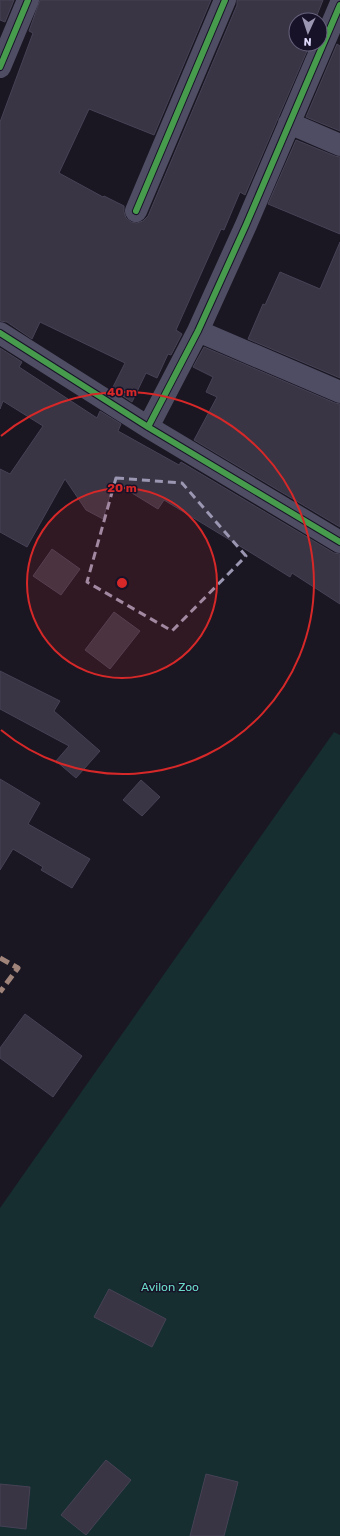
<svg xmlns="http://www.w3.org/2000/svg" width="340" height="1536" font-family="Rubik,sans-serif">
  <style>
    .green { fill: #162e30 }
    .building { fill: #393544; stroke: #474256 }
    .lines { fill: none; stroke-linecap: round; stroke-linejoin: round }
    .street { stroke: #4f4d63; stroke-width: 22 }
    .quiet { stroke: #a18479; stroke-width: 5; stroke-dasharray: 10 5; stroke-linecap: butt }
    .cycleway-casing { stroke: #171228; stroke-width: 8 }
    .cycleway { stroke: #469c4c; stroke-width: 6 }
    .marked { fill: none; stroke: #9b96b1; stroke-width: 3; stroke-dasharray: 8 5; stroke-linejoin: round }
    .ring { fill: none; stroke: #d62828; stroke-width: 2 }
    .labels { text-anchor: middle; stroke-width: 3; stroke-linejoin: round; paint-order: stroke }
    .park-label { font-size: 12px; fill: #69dbc5; stroke: #171228 }
    .centre { fill: #d62828; stroke: #171228; stroke-width: 2 }
    .ring-label { font-size: 12px; text-anchor: middle; font-weight: bold; fill: #d62828; stroke: #171228; stroke-width: 3; stroke-linejoin: round; paint-order: stroke }
  </style>
  <rect width="100%" height="100%" fill="#1a1723"/>
  <path class="green" d="M334 732 340 735V1536H0V1208Z"/>
  <path class="building" d="M0 0H14L5 22 0 20Z
    M40 0H211L154 135 89 109 59 173 103 197 104 196 124 206V212L126 218 131 222 137 223 143 221 148 216 237 5V0H323L315 20H296V44H310L245 195 240 192 224 230 221 229 176 330 182 334 171 355 168 354 157 378 146 373 132 402 112 389 125 363 40 322 32 339 7 322 0 321V122L33 33 29 31Z
    M337 44 340 46V131L306 117Z
    M296 140 335 156 340 157V234L268 204Z
    M340 242V378L248 339 263 304 265 305 280 272 320 289Z
    M204 347 335 403 340 404V527L194 440 217 397 206 392 213 377 193 367Z
    M0 348 22 362 19 367 97 418 100 411 121 424 118 431 179 465 181 462 334 553 340 554V604L292 573 290 577 253 554 164 500 158 509 114 482 103 519 86 510 65 479 27 547 0 532V469L10 474 43 426 3 401 0 409Z
    M52 549 80 569 61 595 33 576Z
    M114 612 140 631 110 669 85 650Z
    M0 671 60 701 54 711 100 751 76 778 56 761 69 746 0 709Z
    M0 779 40 803 28 824 90 859 72 888 41 870 43 867 13 849 0 870Z
    M141 780 160 797 142 816 123 800Z
    M25 1014 82 1056 53 1097 0 1058V1048Z
    M109 1289 166 1319 152 1347 94 1317Z
    M106 1460 131 1480 86 1535 61 1515Z
    M206 1474 238 1482 224 1536H190Z
    M0 1484 30 1487 26 1529 0 1526Z"/>
  <g class="lines">
    <path class="street" d="M0 67 28 0
      M289 123 340 145
      M136 211 225 0
      M198 331 340 392
      M0 333 148 427 340 542
      M148 427 198 331 246 225 340 5"/>
    <path class="quiet" d="M0 958 18 968 0 992"/>
    <g class="cycleway-casing">
      <path id="cycleway" d="M0 67 28 0
        M136 211 225 0
        M0 333 148 427 340 542
        M148 427 198 331 246 225 340 5"/>
    </g>
    <use href="#cycleway" class="cycleway"/>
  </g>
  <path class="marked" d="M116 478 182 483 246 556 172 631 87 582Z"/>
  <circle cx="122" cy="583" r="95" fill="#d62828" fill-opacity=".12"/>
  <g class="ring">
    <circle cx="122" cy="583" r="95"/>
    <path d="M1 436A191 191 0 1 1 1 730"/>
  </g>
  <g class="labels">
    <g class="park-label">
      <text x="170" y="1291">Avilon Zoo</text>
    </g>
  </g>
  <circle cx="122" cy="583" r="6" class="centre"/>
  <g class="ring-label">
    <text x="122" y="396">40 m</text>
    <text x="122" y="492">20 m</text>
  </g>
  <g transform="translate(308 32) rotate(183)"><circle r="19" fill="#171228" stroke="#67627d"/>
  <path d="M0-3L7 15L0 10L-7 15Z" fill="#9b96b1"/>
  <text y="-6" font-size="11" font-weight="bold" text-anchor="middle" fill="#e0dbfd">N</text>
  </g>
</svg>
